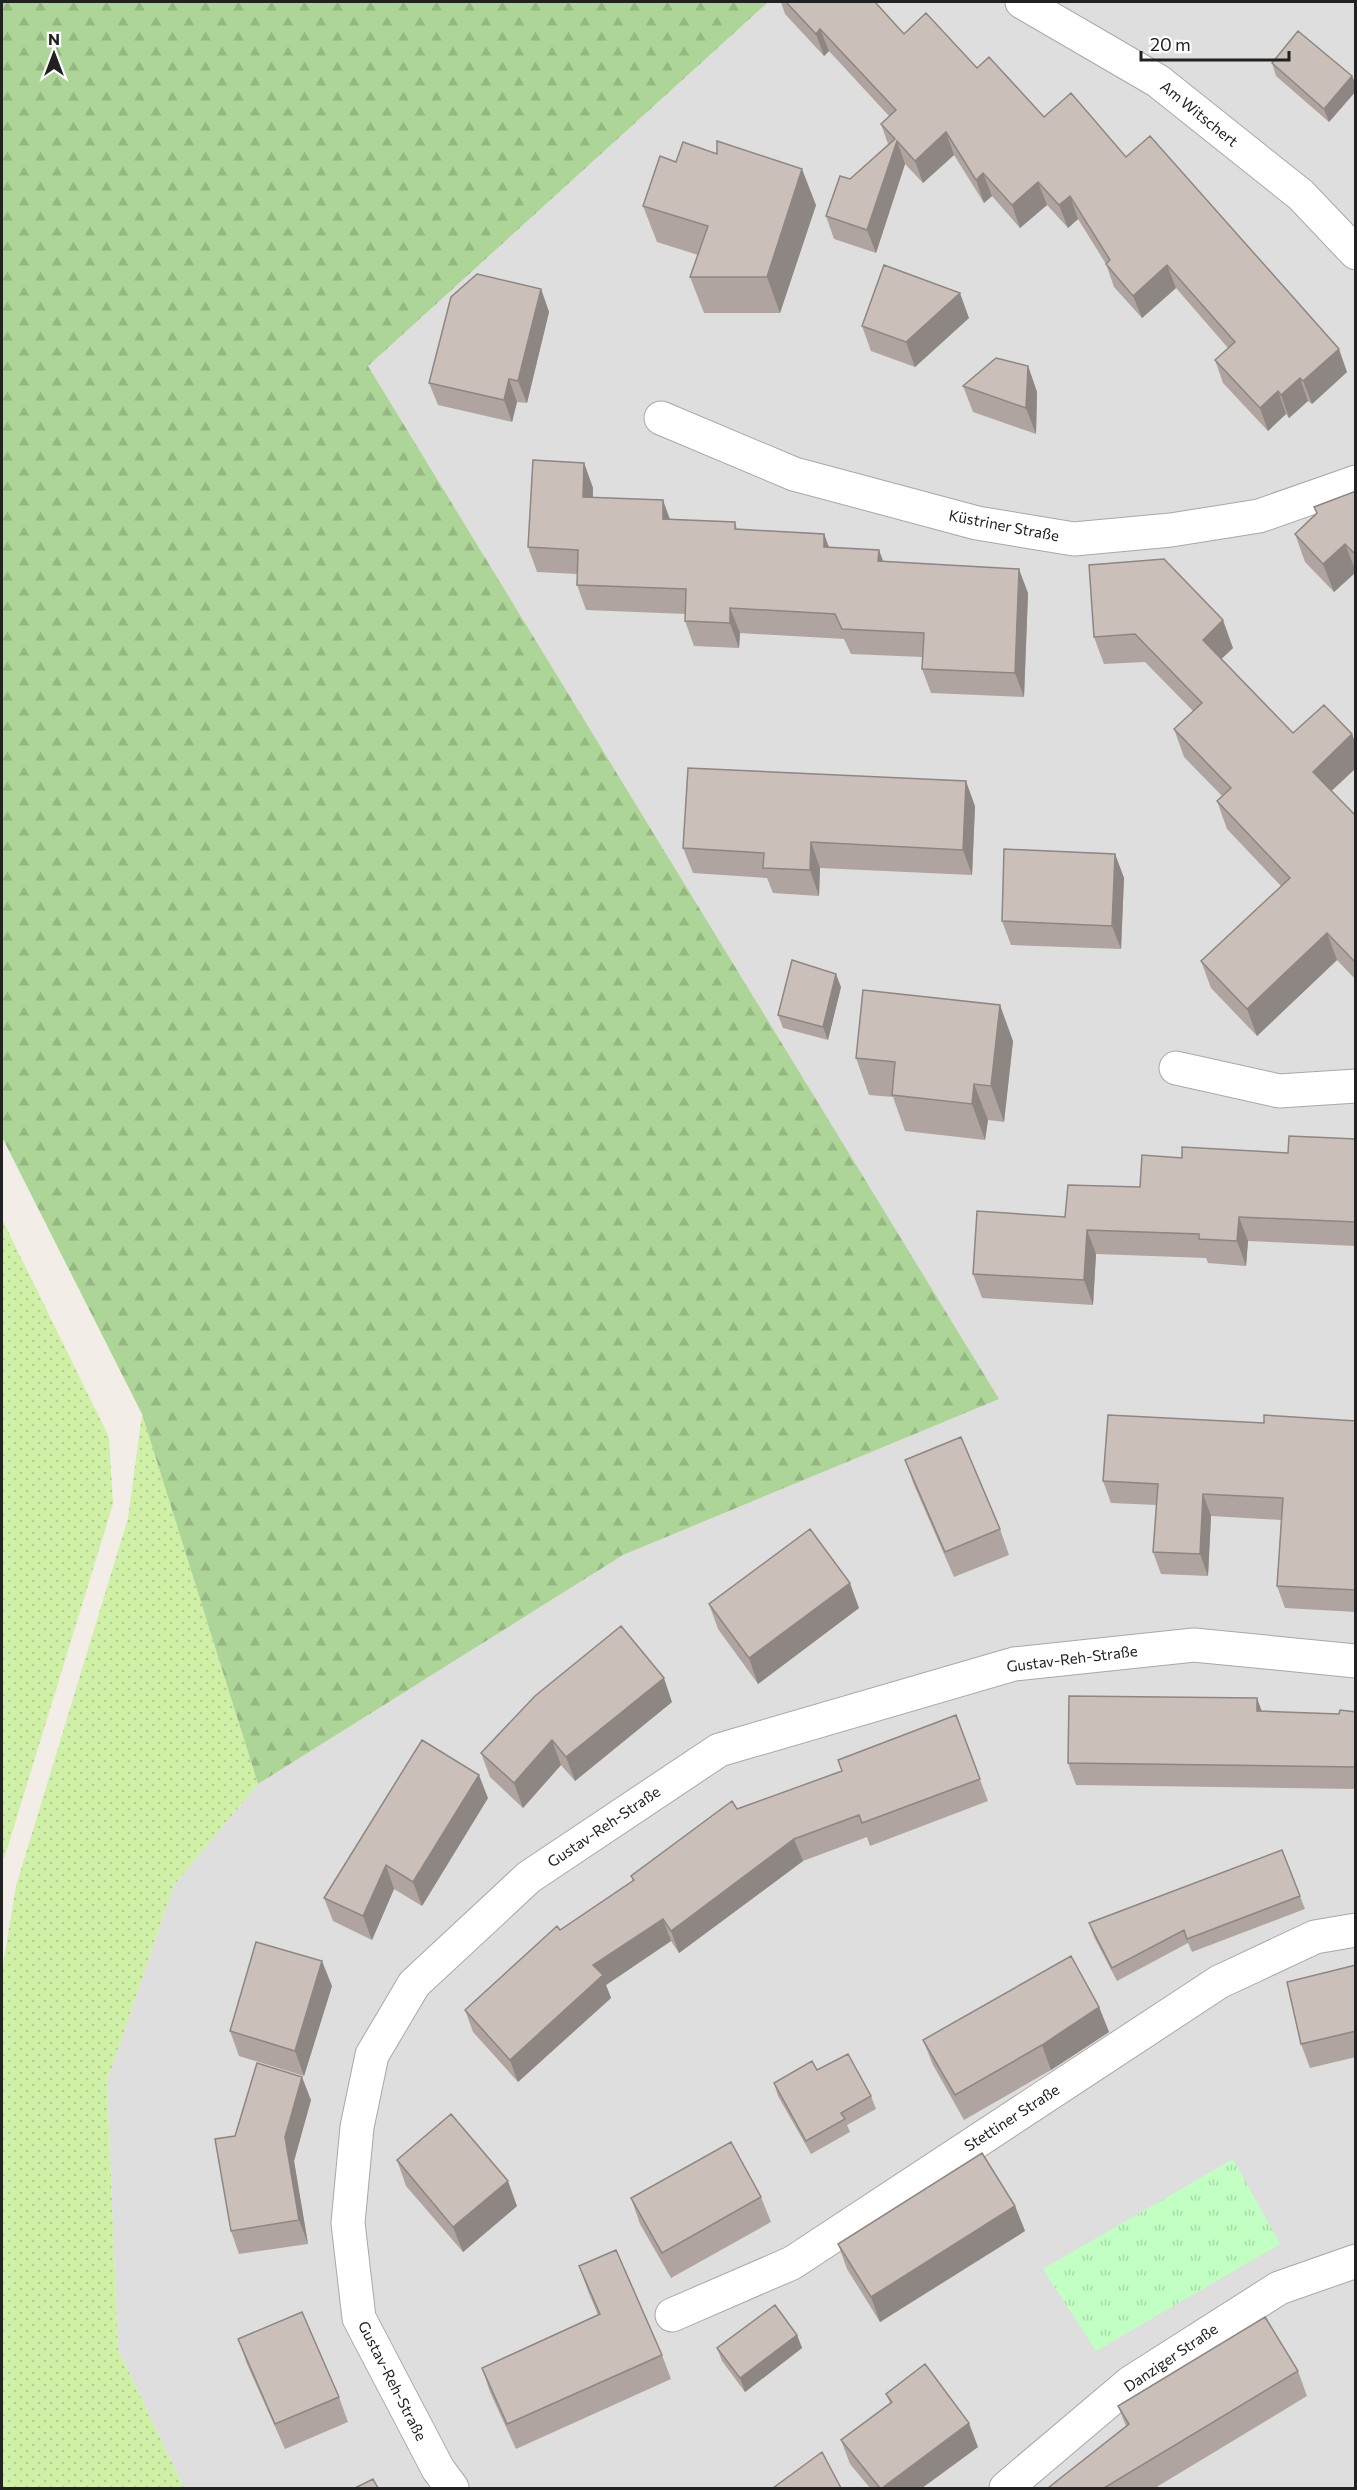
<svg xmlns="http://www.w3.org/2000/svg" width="1357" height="2490" font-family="Commissioner,sans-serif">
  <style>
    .residential { fill: #dfdede }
    .grass { fill: url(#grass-dots) }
    .forest { fill: url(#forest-firs) }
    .park { fill: url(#park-tufts) }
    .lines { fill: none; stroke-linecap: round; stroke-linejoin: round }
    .minor-casing { stroke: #a8a8a8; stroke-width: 35 }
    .minor { stroke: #fff; stroke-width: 33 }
    .wall { fill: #afa49f }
    .shaded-wall { fill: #8e8682 }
    .building { fill: #cbbfb9; stroke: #8e8682; stroke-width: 1.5 }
    .labels { text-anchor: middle; stroke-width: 5; stroke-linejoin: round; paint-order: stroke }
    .street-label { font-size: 15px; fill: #212121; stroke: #fff }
  </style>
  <defs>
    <pattern id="grass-dots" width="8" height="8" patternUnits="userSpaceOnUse" patternTransform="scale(1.5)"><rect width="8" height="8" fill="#d0f0a8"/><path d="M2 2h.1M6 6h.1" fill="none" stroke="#b2ce90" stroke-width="1.8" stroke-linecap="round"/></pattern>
    <pattern id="forest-firs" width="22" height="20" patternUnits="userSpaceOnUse" patternTransform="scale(1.5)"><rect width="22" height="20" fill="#add597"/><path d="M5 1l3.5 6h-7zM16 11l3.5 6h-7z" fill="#95b782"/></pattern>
    <pattern id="park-tufts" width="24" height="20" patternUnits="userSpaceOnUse" patternTransform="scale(1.5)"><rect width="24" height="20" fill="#c1ffc2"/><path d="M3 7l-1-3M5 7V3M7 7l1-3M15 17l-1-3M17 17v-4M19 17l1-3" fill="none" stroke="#a6daa6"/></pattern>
  </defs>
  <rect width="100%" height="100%" fill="#f2eee7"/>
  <path class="residential" d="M768 2H1355V2488H184L118 2349 107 2081 174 1885 258 1784 623 1555 998 1399 368 366Z"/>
  <path class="grass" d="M2 1219 109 1437 113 1504 4 1859H2Z
    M142 1414 258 1784 174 1885 107 2081 118 2349 184 2488H2V1970L16 1886 128 1518Z"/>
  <path class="forest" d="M2 2H768L368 366 999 1399 623 1555 258 1784 142 1414 2 1137Z"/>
  <path class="park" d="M1233 2159 1280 2244 1096 2351 1043 2269Z"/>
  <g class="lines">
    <g class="minor-casing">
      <path id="minor" d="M1022 2 1158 81 1301 195 1356 253
        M661 418 794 474 977 523 1074 539 1171 530 1259 516 1356 482
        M1176 1068 1279 1091 1356 1086
        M672 2315 792 2263 1219 1982 1315 1937 1356 1930
        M452 2488 438 2469 359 2318 348 2223 357 2127 372 2055 414 1984 529 1877 719 1750 1014 1664 1194 1645 1356 1661
        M1006 2488 1130 2383 1279 2288 1356 2261"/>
    </g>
    <use href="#minor" class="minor"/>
  </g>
  <path class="wall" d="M781 2H875L904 34 977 68 1044 117 1126 157 1347 372 1312 404 1308 401 1289 418 1286 414 1268 431 1223 383 1215 360 1228 348 1176 288 1142 318 1114 287 1106 264 1078 219 1068 228 1047 205 1020 228 992 196 984 203 954 155 923 183 905 164 876 253 834 239 826 216 850 179 888 144 881 124 889 116 829 51 824 56 785 14Z
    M1272 63 1352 76 1356 85V91L1329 122 1276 76Z
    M676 162 816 205 780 313H704L690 277 698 255 657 242 643 206Z
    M541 289 549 312 527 403 517 402 512 422 438 405 429 383Z
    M969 318 915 367 871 351 862 326Z
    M1028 366 1037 392 1036 434 973 412 963 386Z
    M584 463 593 488V497L670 519 735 522 737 529 824 534 829 547 883 561 1028 593 1024 697 931 693 922 669V657L851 654 844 639 740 633 739 648 694 646 685 621 686 614 586 610 577 585V574L537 572 528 547Z
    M1356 491V572L1334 592 1305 562 1295 534Z
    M1164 559 1233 648 1221 659 1293 733 1352 734 1356 745V768L1331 791 1356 816V980L1337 960 1257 1036 1211 988 1201 961 1281 886 1227 829 1217 801 1222 796 1184 757 1174 729 1193 711 1145 662 1104 664 1094 637Z
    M975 806 972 875 820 868 819 896 773 893 767 878 693 873 683 848Z
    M1115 854 1124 878 1121 949 1011 945 1002 921Z
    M841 987 828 1040 783 1028 778 1015Z
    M1013 1041 1004 1122 988 1120 985 1140 905 1131 893 1097 869 1095 856 1058Z
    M1356 1139V1246L1248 1241 1246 1266 1208 1263 1206 1258 1096 1254 1093 1305 982 1298 973 1274 1065 1217 1140 1187 1182 1158 1288 1153Z
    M1356 1421V1612L1285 1608 1277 1586 1281 1520 1211 1516 1208 1576 1161 1574 1153 1552 1157 1505 1111 1503 1103 1481 1264 1423Z
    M905 1460 1000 1529 1009 1555 954 1577 914 1485Z
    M709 1604 859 1608 758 1684 718 1629Z
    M672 1702 575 1781 561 1765 523 1808 490 1777 481 1753Z
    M1356 1712V1789L1076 1785 1068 1763 1339 1714Z
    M956 1715 988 1801 870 1846 867 1837 803 1861 679 1953 671 1941 606 1985 611 1998 518 2082 473 2032 465 2010 560 1930 633 1881 631 1876 737 1809 842 1771Z
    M488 1798 422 1906 394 1889 372 1940 333 1921 324 1898Z
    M1282 1850 1305 1909 1192 1952 1188 1943 1117 1981 1094 1937 1089 1923Z
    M1356 1965V2057L1310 2068 1301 2044Z
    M332 1986 304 2076 239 2056 230 2031Z
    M1099 2007 1109 2032 1051 2070 964 2120 933 2065 923 2040Z
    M817 2070 871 2096 876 2109 847 2125 850 2132 811 2154 778 2096 774 2083Z
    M311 2100 294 2161 308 2244 239 2254 231 2231 235 2136Z
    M397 2160 517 2206 463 2252 406 2186Z
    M761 2197 771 2222 671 2278 640 2224 631 2198Z
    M1015 2206 1025 2231 880 2322 847 2269 838 2244Z
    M579 2266 662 2355 671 2379 516 2449 490 2392 482 2368 598 2315 588 2291Z
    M797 2335 802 2348 745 2392 722 2361 717 2348Z
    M238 2339 339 2397 348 2422 285 2449 247 2364Z
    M1298 2371 1307 2396 1155 2488H1048L1126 2426 1118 2406Z
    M886 2394 978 2447 922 2488H870L850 2464 841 2440 890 2403Z"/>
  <path class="shaded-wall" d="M820 29 829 51 824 56 816 34Z
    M1352 76 1356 85V91L1329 122 1324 109Z
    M946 132 954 155 923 183 915 161Z
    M897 141 905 164 876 253 867 230Z
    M802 169 816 205 780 313 767 277Z
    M983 173 992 196 984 203 976 180Z
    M1038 182 1047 205 1020 228 1012 205Z
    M1070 196 1078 219 1068 228 1059 205Z
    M1167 265 1176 288 1142 318 1133 296Z
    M541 289 549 312 527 403 518 381Z
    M960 293 969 318 915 367 906 342Z
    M1339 349 1347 372 1312 404 1303 381Z
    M1028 366 1037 392 1036 434 1026 408Z
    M1300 378 1308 401 1289 418 1281 395Z
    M509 379 517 402 512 422 504 400Z
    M1278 391 1286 414 1268 431 1260 408Z
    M584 463 593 488 592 521 583 497Z
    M663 500 672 525 663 519Z
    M824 534 833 559 824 547Z
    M1345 544 1356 572 1334 592 1323 564Z
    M879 550 888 574 878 561Z
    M1019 569 1028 593 1024 697 1015 673Z
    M730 608 740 633 739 648 730 623Z
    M1223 620 1233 648 1213 667 1203 640Z
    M1352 734 1356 745V768L1323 799 1313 772Z
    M966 781 975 806 972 875 963 850Z
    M811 842 820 868 819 896 810 870Z
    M1115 854 1124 878 1121 949 1112 926Z
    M1327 933 1337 960 1257 1036 1247 1009Z
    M836 974 841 987 828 1040 823 1027Z
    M1000 1005 1013 1041 1004 1122 991 1086Z
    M974 1084 988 1120 985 1140 972 1104Z
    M1239 1217 1248 1241 1246 1266 1237 1241Z
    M1087 1230 1096 1254 1093 1305 1084 1280Z
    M1203 1494 1211 1516 1208 1576 1200 1554Z
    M850 1583 859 1608 758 1684 749 1658Z
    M664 1678 672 1702 575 1781 566 1757Z
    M1257 1698 1265 1720 1257 1711Z
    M552 1740 561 1765 523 1808 514 1783Z
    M479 1775 488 1798 422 1906 413 1882Z
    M794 1839 803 1861 679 1953 671 1931Z
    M386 1865 394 1889 372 1940 363 1916Z
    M663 1919 671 1941 606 1985 611 1998 518 2082 510 2060 593 1965Z
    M322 1961 332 1986 304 2076 295 2051Z
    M1099 2007 1109 2032 1051 2070 1042 2045Z
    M302 2077 311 2100 294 2161 308 2244 299 2220 285 2137Z
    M508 2181 517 2206 463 2252 453 2227Z
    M1015 2206 1025 2231 880 2322 871 2297Z
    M797 2335 802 2348 745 2392 740 2378Z
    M969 2423 978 2447 922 2488H882Z"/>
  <path class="building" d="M786 2H875L904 34 926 13 977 68 989 57 1044 117 1071 93 1126 157 1150 136 1339 349 1303 381 1300 378 1281 395 1278 391 1260 408 1215 360 1235 342 1167 265 1133 296 1106 264 1110 260 1070 196 1059 205 1038 182 1012 205 983 173 976 180 946 132 915 161 897 141 867 230 826 216 840 176 850 179 895 139 881 124 896 110 820 29 816 34Z
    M1298 31 1352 76 1324 109 1272 63Z
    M717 141 802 169 767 277H690L708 226 643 206 660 156 676 162 683 142 717 154Z
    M884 265 960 293 906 342 862 326Z
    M477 274 541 289 518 381 509 379 504 400 429 383 451 297Z
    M996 358 1028 366 1026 408 963 386Z
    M533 460 584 463 583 497 663 500V519L735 522V529L824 534V547L879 550 878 561 1019 569 1015 673 922 669 924 633 842 629 835 614 730 608V623L685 621 686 589 577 585 578 550 528 547Z
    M1356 491V555L1345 544 1323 564 1295 534 1317 513 1314 507Z
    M1164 559 1223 620 1203 640 1293 733 1324 705 1352 734 1313 772 1356 816V963L1327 933 1247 1009 1201 961 1290 878 1217 801 1231 788 1174 729 1202 703 1135 634 1094 637 1089 565Z
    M688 768 966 781 963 850 811 842 810 870 763 868 764 853 683 848Z
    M1004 849 1115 854 1112 926 1002 921Z
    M792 960 836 974 823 1027 778 1015Z
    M863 990 1000 1005 991 1086 974 1084 972 1104 892 1095 895 1062 856 1058Z
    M1289 1136 1356 1139V1222L1239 1217 1237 1241 1199 1239V1234L1087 1230 1084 1280 973 1274 977 1211 1065 1217 1068 1185 1140 1187 1142 1155 1182 1158V1147L1288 1153Z
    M1108 1415 1264 1423V1415L1356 1421V1590L1277 1586 1283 1498 1203 1494 1200 1554 1153 1552 1158 1484 1103 1481Z
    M961 1437 1000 1529 945 1552 905 1460Z
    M810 1529 850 1583 749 1658 709 1604Z
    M621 1626 664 1678 566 1757 552 1740 514 1783 481 1753 535 1696Z
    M1069 1696 1257 1698V1711L1339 1714 1340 1710 1356 1712V1767L1068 1763Z
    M956 1715 980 1779 862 1823 859 1815 794 1839 671 1931 663 1919 593 1965 603 1975 510 2060 465 2010 557 1926 560 1930 634 1880 631 1876 732 1801 737 1809 842 1771 838 1760Z
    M422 1740 479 1775 413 1882 386 1865 363 1916 324 1898Z
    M1282 1850 1300 1896 1187 1939 1184 1930 1112 1968 1089 1923Z
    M256 1942 322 1961 295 2051 230 2031Z
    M1071 1956 1099 2007 1042 2045 955 2095 923 2040Z
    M1356 1965V2031L1301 2044 1287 1982Z
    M848 2054 871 2096 841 2113 845 2119 806 2141 774 2083 812 2061 817 2070Z
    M257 2063 302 2077 285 2137 299 2220 231 2231 215 2139 235 2136Z
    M451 2114 508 2181 453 2227 397 2160Z
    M731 2142 761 2197 662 2253 631 2198Z
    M982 2153 1015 2206 871 2297 838 2244Z
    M616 2250 662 2355 507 2424 482 2368 600 2314 579 2266Z
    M775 2305 797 2335 740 2378 717 2348Z
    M302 2312 339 2397 275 2424 238 2339Z
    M1265 2317 1298 2371 1104 2488H1048L1129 2424 1118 2406Z
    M925 2364 969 2423 882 2488H880L841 2440 892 2402 886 2394Z
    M822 2452 841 2488H773Z
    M373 2479 378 2488H355Z"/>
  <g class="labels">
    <g class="street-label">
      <text transform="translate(1199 114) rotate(39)" y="5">Am Witschert</text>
      <text transform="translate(1004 526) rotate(11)" y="5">Küstriner Straße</text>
      <text transform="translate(1072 1659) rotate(-7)" y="5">Gustav-Reh-Straße</text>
      <text transform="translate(604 1827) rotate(-34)" y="5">Gustav-Reh-Straße</text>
      <text transform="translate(1012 2118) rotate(-33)" y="5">Stettiner Straße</text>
      <text transform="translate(1171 2358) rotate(-34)" y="5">Danziger Straße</text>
      <text transform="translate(392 2381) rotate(63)" y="5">Gustav-Reh-Straße</text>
    </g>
  </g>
  <rect width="1357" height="2490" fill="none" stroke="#212121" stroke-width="6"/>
  <g transform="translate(54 54)" stroke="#ffffff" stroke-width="4.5" paint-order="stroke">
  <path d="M0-4.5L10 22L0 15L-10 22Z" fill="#212121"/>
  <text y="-9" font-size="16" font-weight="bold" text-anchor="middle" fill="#212121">N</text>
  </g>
  <path d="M1141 51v9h148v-9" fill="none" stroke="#212121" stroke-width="3"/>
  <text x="1150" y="51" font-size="18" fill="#212121" stroke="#ffffff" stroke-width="4.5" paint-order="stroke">20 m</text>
</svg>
